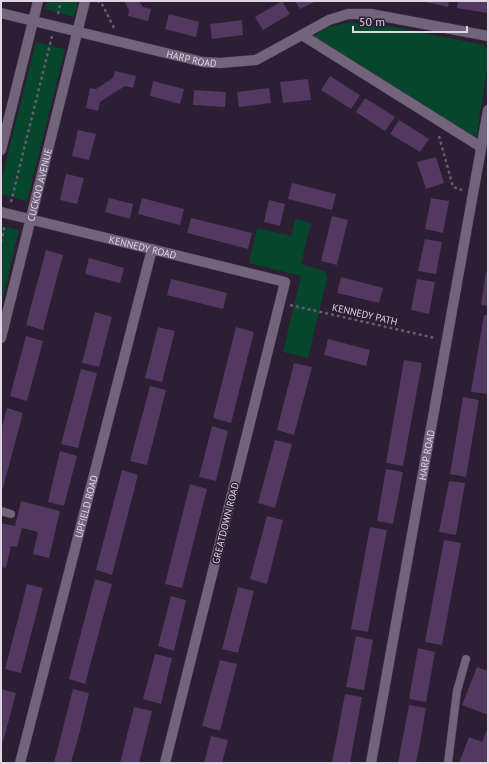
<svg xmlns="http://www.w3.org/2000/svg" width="489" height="764" font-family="'PT Sans',sans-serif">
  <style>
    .green { fill: #06462d }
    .building { fill: #533861 }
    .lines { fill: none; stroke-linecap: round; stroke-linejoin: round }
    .lane-casing { stroke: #45394a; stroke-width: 9 }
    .street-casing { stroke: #45394a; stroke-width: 11 }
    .path { stroke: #675b6d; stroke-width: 2.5; stroke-dasharray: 3 3; stroke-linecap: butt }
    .lane { stroke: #73637b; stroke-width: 8 }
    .street { stroke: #73637b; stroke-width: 10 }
    .labels { text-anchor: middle; stroke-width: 3; stroke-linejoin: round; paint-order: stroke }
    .street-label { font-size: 10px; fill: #dfd6e4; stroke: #2c1e33 }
  </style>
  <rect width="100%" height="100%" fill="#2c1e33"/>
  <path class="green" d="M47 1H78L74 17 45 9Z
    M347 23 379 24 484 45 488 51V61L476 141 312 37 328 27Z
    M36 42 65 49 27 201 1 194V181Z
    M295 219 311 223 301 264 325 271 327 278 308 358 283 352 301 276 249 263 257 228 291 236Z
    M1 226 19 230 1 306Z"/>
  <path class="building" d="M124 1H139L143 7 151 9 148 21 128 16 129 10Z
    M282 1 290 14 263 30 255 17Z
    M295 1H316L300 9Z
    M421 1H449L448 7Z
    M458 1H488L487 13 457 8Z
    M169 14 199 22 196 37 165 29Z
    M242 20 243 35 212 39 210 24Z
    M115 71 136 76 133 88 125 86 100 102 98 111 86 108 90 88 96 89 113 78Z
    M330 76 360 95 351 109 321 90Z
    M308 79 311 100 283 103 280 82Z
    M153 81 184 89 180 104 150 96Z
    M269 88 271 103 239 107 237 92Z
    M194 90 226 92 225 107 193 105Z
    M365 98 395 117 385 131 356 112Z
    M399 120 429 139 420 152 390 134Z
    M78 130 96 134 89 160 72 156Z
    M436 157 444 183 426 189 417 162Z
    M66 174 84 178 77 204 60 200Z
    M292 183 336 194 332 210 288 199Z
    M109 198 133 204 130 219 105 212Z
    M142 198 184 209 180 225 138 214Z
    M431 198 449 201 443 233 425 229Z
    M269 200 285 204 280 226 264 222Z
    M332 216 348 220 337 265 321 261Z
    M191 218 252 233 248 249 187 233Z
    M425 239 442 242 436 274 418 271Z
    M46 250 63 255 43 330 26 325Z
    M89 258 124 268 120 283 85 274Z
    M486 272 488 273V306L481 305Z
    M341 277 383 288 379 303 337 293Z
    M171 279 227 293 223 309 167 295Z
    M417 279 435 282 429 314 411 310Z
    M95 312 112 317 99 367 82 363Z
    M484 315H488V394L471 392Z
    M158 327 175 331 162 382 145 378Z
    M236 327 254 332 231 423 213 418Z
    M26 336 43 341 27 401 10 396Z
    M328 339 370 350 366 366 324 355Z
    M404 360 422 363 403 466 386 463Z
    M294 363 312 367 294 435 277 430Z
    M81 369 97 373 78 448 61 444Z
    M150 386 166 390 147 465 130 461Z
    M463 397 479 400 466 477 450 474Z
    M7 408 23 413 3 488 1 487V430Z
    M212 426 228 431 216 481 199 477Z
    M275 440 292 444 275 508 258 503Z
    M60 451 77 456 64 506 48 502Z
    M386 469 403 472 393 524 377 521Z
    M122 470 138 475 112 575 96 570Z
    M449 481 465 483 456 535 439 532Z
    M190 484 207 489 182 588 165 584Z
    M21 501 60 511 49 558 33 554 38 532 22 528 17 547 11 546 6 568 1 567V523L15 526Z
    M267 516 283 520 267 584 250 579Z
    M370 527 387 530 368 632 351 629Z
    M444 540 461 543 442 645 425 642Z
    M95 579 112 584 85 684 69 679Z
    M27 584 43 588 21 673 5 669Z
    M238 587 254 591 238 653 222 649Z
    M171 596 186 600 174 651 158 646Z
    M356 636 373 640 364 690 346 687Z
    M418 648 435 652 426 702 409 699Z
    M155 654 172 658 161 704 143 699Z
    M220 660 237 664 220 731 202 726Z
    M477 667 488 671V715L462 705Z
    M1 689 16 693 1 749Z
    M73 689 89 693 80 731 71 763H54Z
    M345 694 362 697 350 763H335L332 762Z
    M409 705 426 708 420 743 416 763H398Z
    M134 707 152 711 139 763H120Z
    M488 727V763H459L469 737 482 742Z
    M211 736 228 740 222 763H204Z"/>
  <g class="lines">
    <g class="lane-casing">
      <path id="lane" d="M1 511 11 514
        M448 763 457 691 466 659"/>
    </g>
    <g class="street-casing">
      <g id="street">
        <path id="s1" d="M1 13 203 62 220 63 256 60 329 20 348 14H371L488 36"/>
        <path d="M302 35 481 147"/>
        <path d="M1 150 38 1"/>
        <path id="s2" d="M1 212 285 282 165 763"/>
        <path id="s3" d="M1 338 85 1"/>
        <path id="s4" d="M20 763 152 249"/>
        <path id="s5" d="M371 763 488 110"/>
      </g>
    </g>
    <path class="path" d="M97 1 101 2 114 28
      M58 14 61 1
      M439 136 453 187 462 190
      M11 202 52 36
      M1 242 5 225
      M290 305 435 338"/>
    <use href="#lane" class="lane"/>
    <use href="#street" class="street"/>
  </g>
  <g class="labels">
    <g class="street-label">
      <text dy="4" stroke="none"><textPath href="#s1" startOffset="196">HARP ROAD</textPath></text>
      <text dy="4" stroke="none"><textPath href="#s3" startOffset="158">CUCKOO AVENUE</textPath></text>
      <text dy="4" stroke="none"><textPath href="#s2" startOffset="146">KENNEDY ROAD</textPath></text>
      <text transform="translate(365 314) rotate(13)" y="4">KENNEDY PATH</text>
      <text dy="4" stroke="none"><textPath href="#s5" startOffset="313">HARP ROAD</textPath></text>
      <text dy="4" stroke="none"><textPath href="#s4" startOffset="265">UPFIELD ROAD</textPath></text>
      <text transform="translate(225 523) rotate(-76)" y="4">GREATDOWN ROAD</text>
    </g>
  </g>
  <rect width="489" height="764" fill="none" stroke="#dfd6e4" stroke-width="4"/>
  <path d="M353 26v6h114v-6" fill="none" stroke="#dfd6e4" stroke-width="2"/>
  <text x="359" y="26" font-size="12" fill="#dfd6e4" stroke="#2c1e33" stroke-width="3" paint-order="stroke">50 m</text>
</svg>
